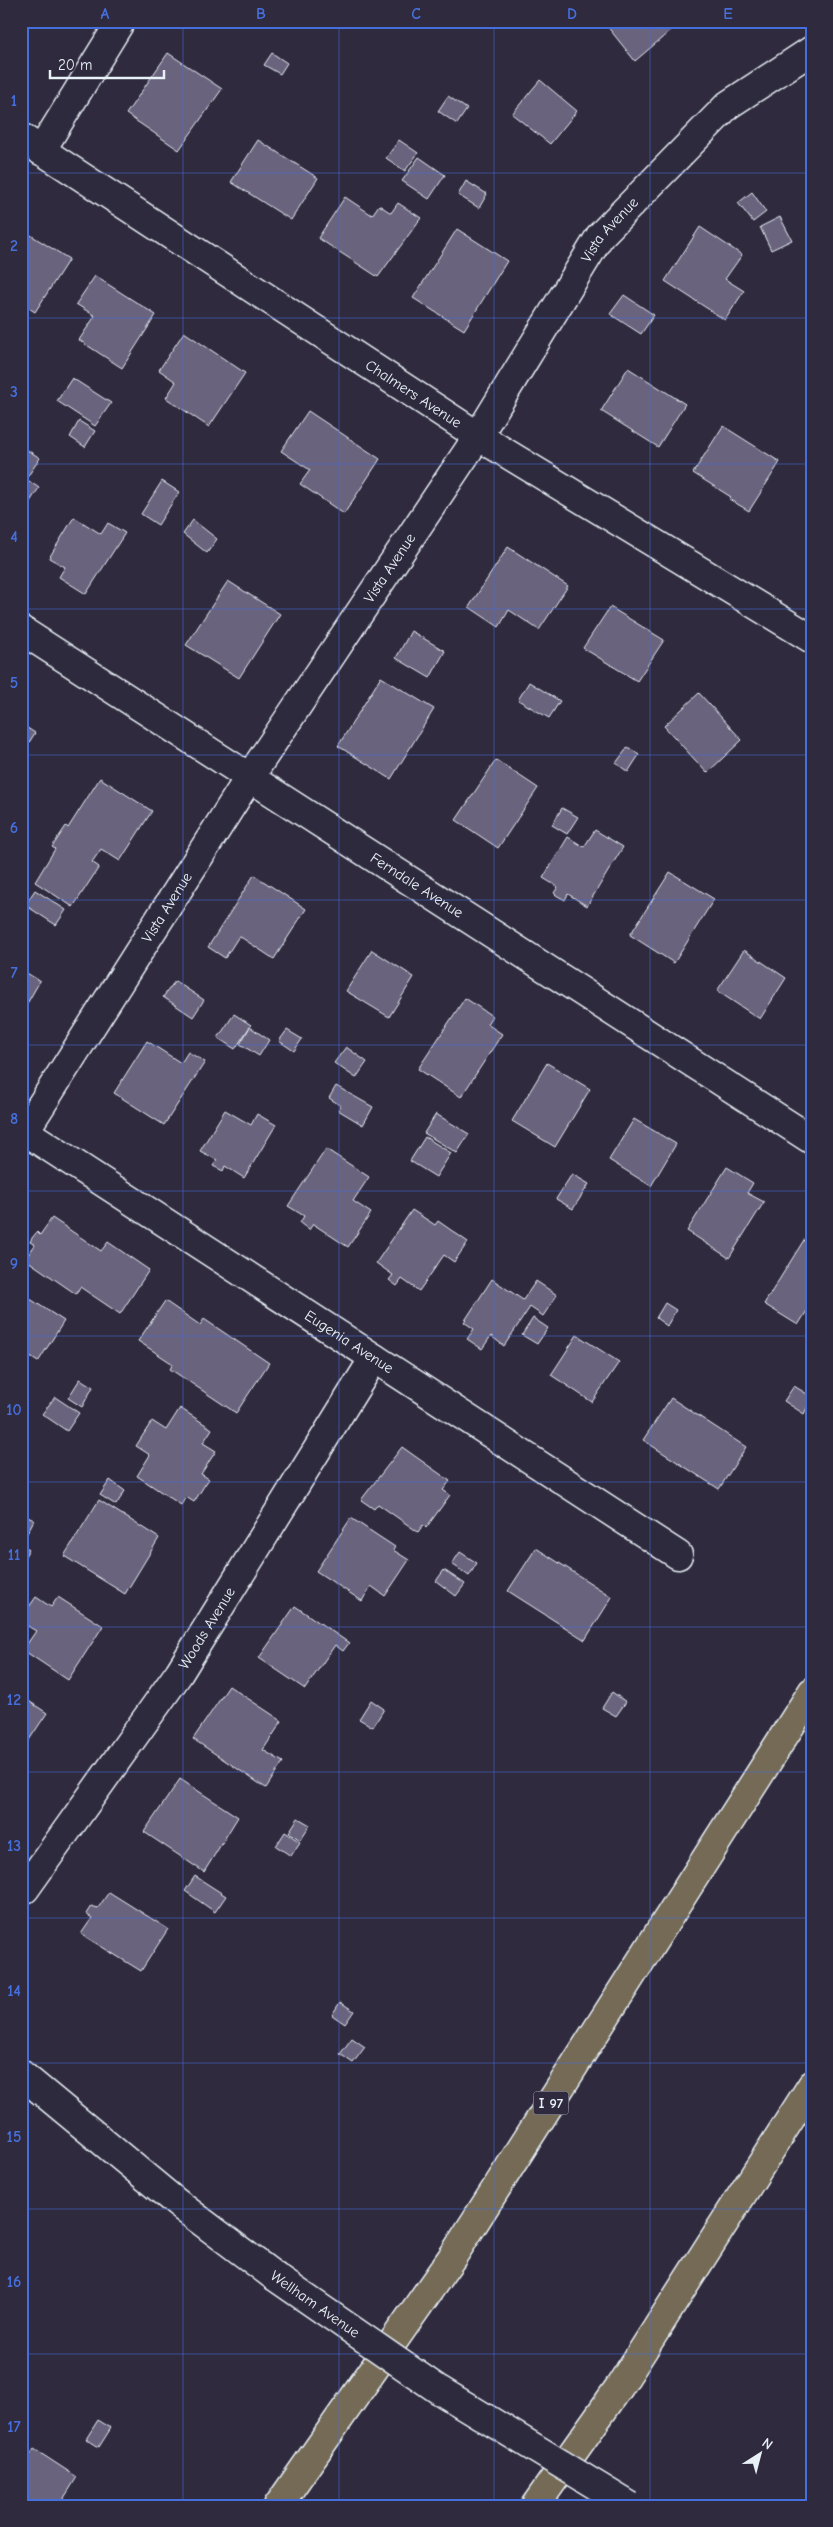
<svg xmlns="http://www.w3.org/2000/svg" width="833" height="2527" font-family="'Comic Neue',sans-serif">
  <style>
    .building { fill: #6b647e; stroke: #e8f1f8 }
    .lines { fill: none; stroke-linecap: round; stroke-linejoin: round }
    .minor-casing { stroke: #e8f1f8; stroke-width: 31 }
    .tertiary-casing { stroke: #e8f1f8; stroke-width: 31 }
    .motorway-casing { stroke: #e8f1f8; stroke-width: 31 }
    .minor { stroke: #2f2a3d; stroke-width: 28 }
    .tertiary { stroke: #2f2a3d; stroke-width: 28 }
    .motorway { stroke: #756a55; stroke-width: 28 }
    .tertiary-bridge-casing { stroke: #e8f1f8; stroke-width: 31; stroke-linecap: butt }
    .tertiary-bridge { stroke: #2f2a3d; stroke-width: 28 }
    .grid { fill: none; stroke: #466fde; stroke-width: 1; stroke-opacity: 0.55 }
    .labels { text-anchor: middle; stroke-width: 4; stroke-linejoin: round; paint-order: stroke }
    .shield { fill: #2f2a3d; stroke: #b0b5c0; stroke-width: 1 }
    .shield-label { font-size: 14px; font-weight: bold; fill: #e8f1f8 }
    .street-label { font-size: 15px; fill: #e8f1f8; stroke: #2f2a3d }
    .neatline { fill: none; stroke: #466fde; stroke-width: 2 }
    .grid-label { font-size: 16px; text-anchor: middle; font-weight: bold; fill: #466fde }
  </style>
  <rect width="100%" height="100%" fill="#2f2a3d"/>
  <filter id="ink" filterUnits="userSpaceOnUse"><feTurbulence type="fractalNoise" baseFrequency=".02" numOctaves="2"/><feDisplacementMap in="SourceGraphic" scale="10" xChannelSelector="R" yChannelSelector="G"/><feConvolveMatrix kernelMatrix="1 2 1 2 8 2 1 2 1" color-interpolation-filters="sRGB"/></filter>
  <g filter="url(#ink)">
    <path class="building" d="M603 21H682L635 61Z
      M168 53 222 89 179 150 126 114Z
      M272 53 287 63 280 74 264 65Z
      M540 80 577 111 550 144 512 114Z
      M448 96 467 109 457 124 438 111Z
      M258 140 318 178 291 220 231 182Z
      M399 140 418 153 405 171 386 158Z
      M419 157 445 175 429 199 402 181Z
      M466 181 487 194 479 208 458 195Z
      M752 192 766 212 753 222 738 203Z
      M345 197 372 215 379 205 391 213 398 203 421 218 378 277 318 238Z
      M780 217 792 240 771 250 760 227Z
      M700 227 742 255 725 279 744 291 725 320 665 281Z
      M21 229 69 259 35 312 21 303Z
      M457 229 507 261 464 330 413 298Z
      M95 276 156 315 122 368 79 340 95 316 76 304Z
      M624 295 654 315 641 334 610 314Z
      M184 332 245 373 209 427 166 398 176 382 159 370Z
      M628 368 685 404 658 447 601 411Z
      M72 378 111 403 95 426 57 401Z
      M308 411 380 459 344 514 300 484 310 470 281 451Z
      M79 421 95 431 85 447 70 437Z
      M723 426 780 462 749 511 729 499 731 497 693 473Z
      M21 446 40 458 26 479 39 488 21 515Z
      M162 481 179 492 158 525 141 514Z
      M74 517 101 534 108 523 125 533 86 594 59 577 65 567 49 558Z
      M193 520 217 539 207 553 183 534Z
      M508 547 568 586 539 630 509 610 499 627 469 607Z
      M228 581 280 614 239 678 186 645Z
      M610 607 664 640 637 681 583 648Z
      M411 631 445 651 430 678 396 658Z
      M381 677 434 709 391 779 338 746Z
      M529 682 560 701 549 718 518 700Z
      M699 693 742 740 707 773 664 726Z
      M21 724 35 733 21 755Z
      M628 747 639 755 628 772 616 763Z
      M496 760 538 788 498 848 456 820Z
      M100 778 152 811 120 861 101 849 92 862 99 867 73 907 35 882 55 849 52 847 66 826 68 828Z
      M562 808 578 817 567 834 552 825Z
      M595 830 623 847 587 906 568 894 565 900 556 895 554 893 558 887 543 878 568 837 584 847Z
      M670 872 714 899 674 963 630 935Z
      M254 875 306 909 274 959 239 936 225 958 208 947Z
      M35 890 66 910 56 925 25 905Z
      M372 950 414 977 389 1017 346 991Z
      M744 950 786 978 760 1019 717 991Z
      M25 972 40 981 21 1014V976Z
      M175 981 204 1000 193 1017 163 997Z
      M465 998 492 1016 487 1024 502 1034 461 1097 418 1069Z
      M234 1014 251 1025 235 1049 218 1038Z
      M250 1027 269 1040 259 1056 240 1044Z
      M287 1030 302 1039 294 1051 279 1041Z
      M147 1041 181 1063 188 1052 205 1062 164 1125 114 1093Z
      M346 1047 367 1062 356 1078 334 1063Z
      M547 1063 590 1089 555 1147 512 1121Z
      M336 1086 373 1107 363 1125 338 1110 341 1106 329 1098Z
      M225 1110 251 1125 257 1114 276 1125 244 1178 225 1166 223 1171 213 1166 217 1160 200 1151Z
      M436 1114 469 1134 457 1153 424 1133Z
      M634 1119 676 1144 651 1186 609 1160Z
      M425 1137 451 1153 436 1177 410 1161Z
      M326 1149 369 1177 353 1201 371 1213 348 1247 313 1224 309 1230 300 1223 304 1216 288 1206Z
      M727 1167 753 1183 747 1193 764 1202 729 1258 687 1231Z
      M572 1174 589 1184 573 1209 556 1199Z
      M412 1210 435 1225 438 1221 468 1242 454 1262 444 1255 419 1291 402 1279 397 1286 389 1280 393 1275 376 1263Z
      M52 1218 101 1251 108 1242 149 1270 120 1314 80 1287 76 1294 25 1259 35 1245 30 1242 32 1238 37 1232 40 1235Z
      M807 1235 812 1238V1307L810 1306 798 1325 764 1304Z
      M492 1279 523 1300 536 1281 557 1295 543 1316 530 1307 504 1346 491 1336 482 1349 467 1339 474 1329 464 1322Z
      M21 1293 64 1321 38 1362 21 1351Z
      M165 1301 200 1325 204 1319 269 1363 236 1413 170 1369 173 1364 138 1341Z
      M665 1303 676 1310 667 1326 656 1318Z
      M533 1318 548 1328 537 1344 522 1335Z
      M577 1335 619 1362 592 1402 551 1375Z
      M80 1379 93 1387 82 1407 68 1398Z
      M794 1386 812 1397 804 1414 784 1401Z
      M55 1397 79 1413 67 1431 42 1414Z
      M671 1398 746 1447 719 1489 643 1440Z
      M180 1408 212 1429 203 1443 216 1451 201 1474 209 1479 204 1486 194 1502 186 1497 181 1505 137 1476 150 1455 136 1446 152 1421 166 1430Z
      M402 1447 450 1481 443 1490 450 1495 426 1528 423 1525 418 1532 378 1504 374 1509 361 1500Z
      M110 1480 125 1491 116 1505 100 1495Z
      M99 1500 159 1538 125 1594 64 1556Z
      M21 1514 34 1520 24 1539 21 1537Z
      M351 1518 395 1547 393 1550 409 1560 385 1596 371 1586 362 1601 316 1571Z
      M21 1544 29 1549 21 1563Z
      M536 1548 612 1597 585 1640 508 1591Z
      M460 1552 477 1563 469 1576 452 1564Z
      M444 1570 465 1584 456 1596 436 1581Z
      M36 1597 51 1607 58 1597 103 1626 68 1680 23 1650 36 1631 21 1622V1618Z
      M295 1606 349 1643 343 1651 335 1645 305 1689 259 1658Z
      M229 1686 282 1721 263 1750 283 1762 266 1788 193 1739Z
      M612 1692 626 1702 616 1716 602 1708Z
      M21 1696 47 1713 21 1752Z
      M371 1700 384 1709 373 1727 359 1719Z
      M180 1779 238 1817 204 1872 144 1832Z
      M298 1818 310 1825 300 1840 289 1832Z
      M285 1832 300 1842 291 1856 276 1846Z
      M195 1876 226 1896 215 1912 185 1891Z
      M109 1892 168 1929 141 1971 81 1934 92 1918 86 1914 91 1906 98 1908Z
      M340 2002 354 2011 345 2024 332 2015Z
      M352 2038 365 2047 353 2063 340 2054Z
      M98 2420 111 2428 99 2447 86 2439Z
      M34 2449 77 2477 59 2506H21V2469Z"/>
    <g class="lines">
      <g class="minor-casing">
        <g id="minor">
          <path id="s1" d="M21 137 478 436 812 639"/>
          <path d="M41 151 121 21"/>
          <path id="s2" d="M21 630 812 1140"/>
          <path id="s3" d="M21 1129 678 1555"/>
          <path id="s4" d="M21 1137 249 778 478 436 600 236 728 105 812 50"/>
          <path id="s5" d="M25 1889 179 1673 374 1358"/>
        </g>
      </g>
      <g class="tertiary-casing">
        <path id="tertiary" d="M21 2074 177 2203 274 2276"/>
      </g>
      <g class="motorway-casing">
        <path id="motorway" d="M278 2506 453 2256 812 1692
          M535 2506 620 2386 812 2085"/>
      </g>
      <use href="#minor" class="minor"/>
      <use href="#tertiary" class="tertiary"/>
      <use href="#motorway" class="motorway"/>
      <g class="tertiary-bridge-casing">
        <path id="tertiary-bridge" d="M274 2276 436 2388 630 2506"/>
      </g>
      <use href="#tertiary-bridge" class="tertiary-bridge"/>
    </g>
  </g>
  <path class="grid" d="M183 21V2506M339 21V2506M494 21V2506M650 21V2506M21 173H812M21 318H812M21 464H812M21 609H812M21 755H812M21 900H812M21 1045H812M21 1191H812M21 1336H812M21 1482H812M21 1627H812M21 1772H812M21 1918H812M21 2063H812M21 2209H812M21 2354H812"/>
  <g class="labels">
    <rect class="shield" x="533.5" y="2091.5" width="35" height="23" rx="4"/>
    <g class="shield-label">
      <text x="551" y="2108">I 97</text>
    </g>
    <g class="street-label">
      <text dy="5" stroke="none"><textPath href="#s4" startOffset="1082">Vista Avenue</textPath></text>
      <text dy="5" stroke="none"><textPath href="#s1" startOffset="469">Chalmers Avenue</textPath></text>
      <text dy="5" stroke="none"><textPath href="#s4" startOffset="678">Vista Avenue</textPath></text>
      <text dy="5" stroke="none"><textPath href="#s2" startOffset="471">Ferndale Avenue</textPath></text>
      <text dy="5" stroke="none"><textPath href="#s4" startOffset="272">Vista Avenue</textPath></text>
      <text dy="5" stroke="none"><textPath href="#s3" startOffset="391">Eugenia Avenue</textPath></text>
      <text dy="5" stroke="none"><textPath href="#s5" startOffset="318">Woods Avenue</textPath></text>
      <text transform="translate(315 2304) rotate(35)" y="5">Wellham Avenue</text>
    </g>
  </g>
  <rect width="833" height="2527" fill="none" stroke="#2f2a3d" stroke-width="55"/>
  <g transform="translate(760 2454) rotate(36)" stroke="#2f2a3d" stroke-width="4" paint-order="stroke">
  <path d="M0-4L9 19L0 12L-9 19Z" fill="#e8f1f8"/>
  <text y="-8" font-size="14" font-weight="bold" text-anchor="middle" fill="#e8f1f8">N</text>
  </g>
  <path d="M50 70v8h114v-8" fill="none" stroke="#e8f1f8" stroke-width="2.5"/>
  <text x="58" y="70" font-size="15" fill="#e8f1f8" stroke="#2f2a3d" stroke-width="4" paint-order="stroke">20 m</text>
  <rect x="28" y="28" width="778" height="2472" class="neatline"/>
  <g class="grid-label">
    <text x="105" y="19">A</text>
    <text x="261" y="19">B</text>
    <text x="416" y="19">C</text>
    <text x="572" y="19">D</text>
    <text x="728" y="19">E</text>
    <text x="14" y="106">1</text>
    <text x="14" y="251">2</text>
    <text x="14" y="397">3</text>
    <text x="14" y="542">4</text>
    <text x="14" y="688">5</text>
    <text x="14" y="833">6</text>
    <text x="14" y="978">7</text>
    <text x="14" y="1124">8</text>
    <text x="14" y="1269">9</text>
    <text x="14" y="1415">10</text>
    <text x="14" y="1560">11</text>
    <text x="14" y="1705">12</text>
    <text x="14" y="1851">13</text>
    <text x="14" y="1996">14</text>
    <text x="14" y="2142">15</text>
    <text x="14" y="2287">16</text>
    <text x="14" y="2432">17</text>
  </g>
</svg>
